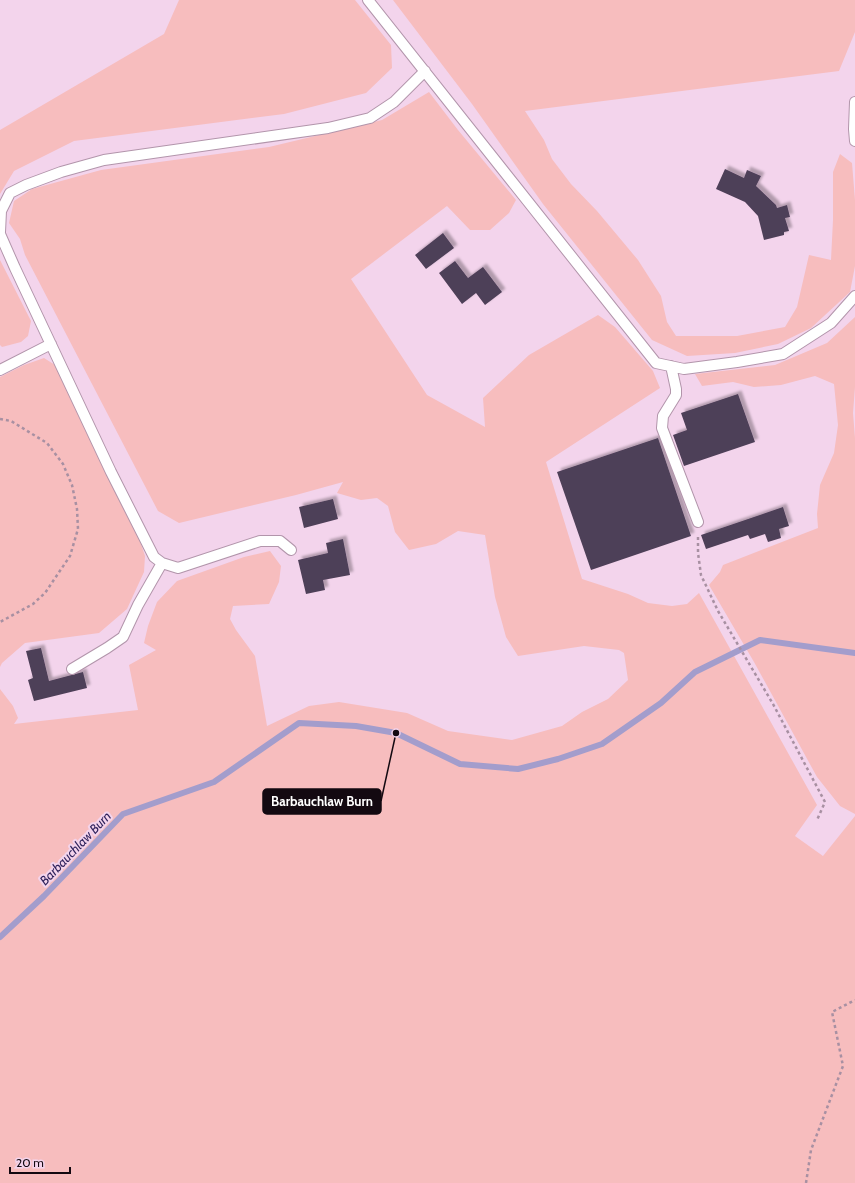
<svg xmlns="http://www.w3.org/2000/svg" width="855" height="1183" font-family="Cabin,sans-serif">
  <style>
    .green { fill: #f7bdbe }
    .lines { fill: none; stroke-linecap: round; stroke-linejoin: round }
    .stream { stroke: #a39dcc; stroke-width: 6 }
    .building { fill: #4e3f58; filter: url(#shadow) }
    .service-casing { stroke: #b295ab; stroke-width: 12 }
    .path { stroke: #a890a2; stroke-width: 2.5; stroke-dasharray: 3 3; stroke-linecap: butt }
    .service { stroke: #fff; stroke-width: 10 }
    .labels { text-anchor: middle; stroke-width: 4; stroke-linejoin: round; paint-order: stroke }
    .water-label { font-size: 13px; font-style: italic; fill: #30235c; stroke: #f3d4ec }
    .leader { fill: none; stroke: #130911; stroke-width: 1.5 }
    .callout-dot { fill: #130911; stroke: #f3d4ec; stroke-width: 1.5 }
    .callout { fill: #130911; stroke: #130911; stroke-width: 1.5 }
    .callout-label { font-size: 13px; text-anchor: middle; font-weight: bold; fill: #fff }
  </style>
  <defs>
    <filter id="shadow"><feDropShadow dx="3.5" dy="-3.5" stdDeviation="1" flood-color="#0004"/></filter>
  </defs>
  <rect width="100%" height="100%" fill="#f3d4ec"/>
  <path class="green" d="M179 0H355L391 45 392 68 366 93 284 114 74 141 14 171 0 194V130L164 34Z
    M393 0H855V32L839 71 525 111 544 140 552 159 571 184 597 211 638 260 661 296 667 322 676 336H737L785 327 797 307 809 255 831 260 833 220V172L840 154 852 163 855 200V266L850 292 811 328 778 344 735 353 687 356 652 340 543 204 472 104Z
    M429 92 458 130 516 200 509 213 490 230H470L447 206 351 279 427 395 485 427 483 398 529 355 598 315 615 327 653 371 660 388 546 462 582 579 628 594 648 603 672 606 687 604 699 593 817 805 795 836 823 856 855 816V1183H0V689L13 706 18 718 14 724 138 710 129 665 156 650 144 643 148 626 157 602 177 581 244 557 270 551 281 566 279 582 269 604 233 606 230 619 236 630 255 656 267 726 309 706 339 702 407 713 448 731 512 740 562 726 582 712 608 699 628 680 624 653 619 650 584 646 518 656 506 637 495 597 485 535 458 531 436 544 409 550 395 532 388 506 377 498 361 500 337 493 343 482 296 495 179 523 158 511 25 255 20 239 9 223 14 201 32 189 101 170 269 147 382 120Z
    M0 260 31 321 28 336 21 342 2 347 0 345Z
    M855 317V387L853 413 855 438V814L840 806 817 777 754 662 709 585 720 572 723 565 818 528 817 514 820 485 834 453 838 425 834 384 815 376 781 385 754 387 733 382 702 386 695 374 775 365 827 343Z
    M44 358 55 365 138 535 145 556 144 572 127 609 99 633 25 643 2 663 0 667V377L24 365Z"/>
  <g class="lines">
    <path class="stream" d="M0 937 44 896 123 814 214 782 299 723 356 726 396 733 460 764 518 769 558 759 602 744 661 703 695 672 760 640 855 653"/>
  </g>
  <path class="building" d="M725 169 744 178 747 170 761 176 756 186 776 205 777 208 787 205 790 217 785 218 789 231 784 232V235L764 240 758 216 745 202 716 189Z
    M443 233 454 248 426 269 415 255Z
    M455 261 468 278 483 267 502 292 485 305 476 293 462 304 439 273Z
    M738 394 755 442 684 466 673 435 687 430 681 413Z
    M658 438 691 536 591 570 557 472Z
    M333 499 338 519 304 528 299 507Z
    M783 507 789 526 779 529 781 538 768 542 765 534 750 539 748 535 706 549 701 535Z
    M343 539 350 575 323 580 325 590 306 594 298 560 328 553 326 543Z
    M41 648 49 681 83 672 87 688 34 701 28 680 33 678 26 651Z"/>
  <g class="lines">
    <g class="service-casing">
      <path id="service" d="M368 0 656 363 684 369 737 362 783 354 831 323 855 296
        M855 102 854 129 855 141
        M0 232 1 211 10 193 26 185 61 172 104 160 328 128 370 118 394 102 425 71
        M0 234 15 268 111 472 154 557 162 563 178 568 260 541H280L291 550
        M671 366 676 389V395L663 416 662 428 698 522
        M0 370 51 344
        M72 669 107 648 123 637 138 605 162 563"/>
    </g>
    <path class="path" d="M0 419 11 421 47 443 63 464 72 485 77 509 78 529 70 556 45 593 33 604 0 622
      M698 537V553L701 575 718 611 773 704 825 802 817 820
      M806 1183 811 1150 843 1066 832 1012 855 1000"/>
    <use href="#service" class="service"/>
  </g>
  <g class="labels">
    <g class="water-label">
      <text transform="translate(75 848) rotate(-46)" y="5">Barbauchlaw Burn</text>
    </g>
  </g>
  <path class="leader" d="M396 733L381 801"/>
  <circle class="callout-dot" cx="396" cy="733" r="4"/>
  <rect class="callout" x="263" y="789" width="118" height="25" rx="4"/>
  <g class="callout-label">
    <text x="322" y="806">Barbauchlaw Burn</text>
  </g>
  <path d="M10 1167v6h60v-6" fill="none" stroke="#130911" stroke-width="2"/>
  <text x="16" y="1167" font-size="12" fill="#130911" stroke="#f3d4ec" stroke-width="3" paint-order="stroke">20 m</text>
</svg>
